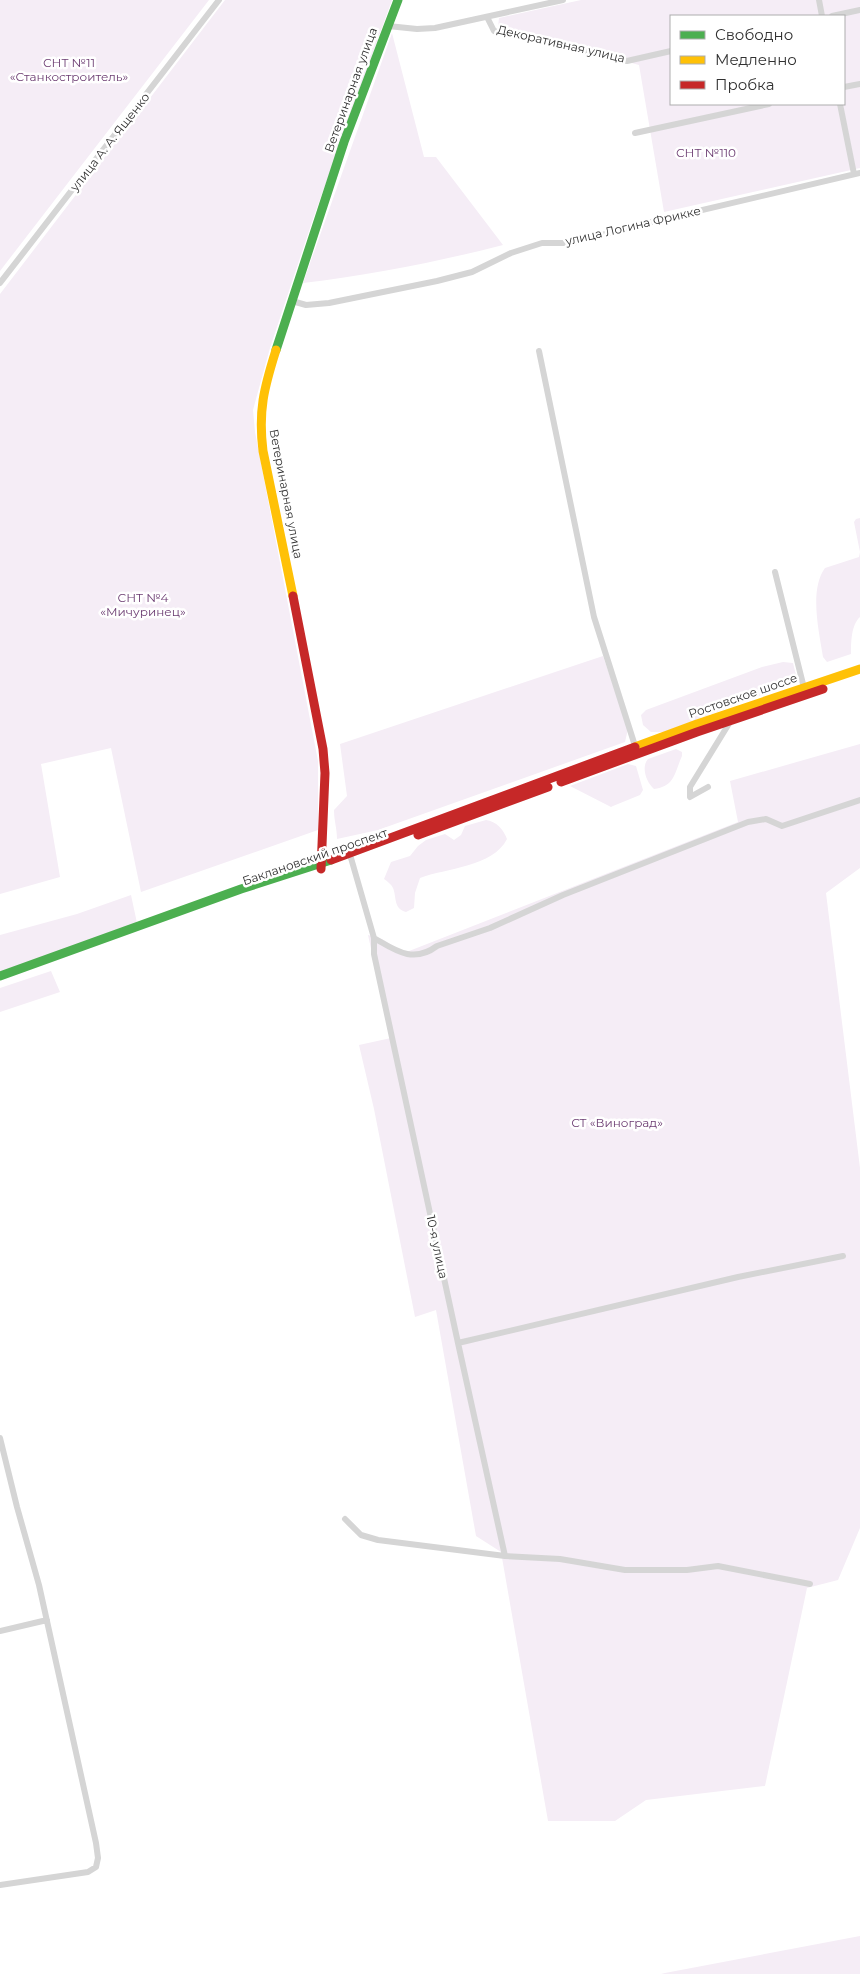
<svg xmlns="http://www.w3.org/2000/svg" width="860" height="1974" font-family="Montserrat,sans-serif">
  <style>
    .green { fill: #f5edf6; fill-rule: evenodd }
    .lines { fill: none; stroke-linecap: round; stroke-linejoin: round }
    .street { stroke: #d5d5d5; stroke-width: 6 }
    .fast { stroke: #4caf50; stroke-width: 9 }
    .slow { stroke: #ffc107; stroke-width: 9 }
    .jam { stroke: #c62828; stroke-width: 9 }
    .labels { text-anchor: middle; stroke-width: 5; stroke-linejoin: round; paint-order: stroke }
    .street-label { font-size: 12px; fill: #313131; stroke: #fff }
    .park-label { font-size: 12px; fill: #6b3b71; stroke: #fff }
  </style>
  <rect width="100%" height="100%" fill="#fff"/>
  <path class="green" d="M0 0H209L0 271Z
    M225 0H392L314 216 270 348 253 410 255 432 318 761V830L141 892 111 748 41 764 60 877 0 894V294Z
    M581 0H860V168L664 212 639 65 498 27 499 18ZM671 16H844V104H671Z
    M392 33 424 157H436L503 245C437 262 370 275 303 283Z
    M860 518V617C851 625 851 643 851 654L827 662 823 657C819 631 809 590 825 568L859 557 860 552 854 522 856 519Z
    M603 656 628 729 625 742 378 830 337 839C337 828 334 821 334 810L347 796 340 744Z
    M783 662 793 663 796 675 788 685 664 732H651L643 725 641 715 646 710 762 667Z
    M860 744V868L826 893 860 1168V1528L838 1580 807 1588 765 1786 646 1800 615 1821H548L501 1552 476 1536 436 1310 415 1317 374 1109 359 1045 391 1038 368 935 382 939 404 953 738 822 730 781Z
    M676 749 682 752V756C674 774 675 786 654 789 646 782 641 767 648 759Z
    M628 764 636 766 643 790 640 795 613 806 611 807 570 786Z
    M486 820C496 821 504 830 507 839 493 867 446 868 420 878L415 893 414 908 406 912C393 908 397 898 393 888 391 884 388 882 384 879L391 862 410 856 418 846 426 840 445 834 454 840 461 835 465 826Z
    M131 895 137 923 0 972V935L77 914Z
    M51 971 60 992 0 1012V988Z
    M860 1936V1974H661L665 1973Z"/>
  <g class="lines">
    <path class="street" d="M819 0 822 16
      M832 16 860 10
      M487 17 494 31 627 61 671 51
      M388 26 417 29 435 28 563 0
      M844 87 860 84
      M840 104 854 174
      M635 133 769 104
      M0 283 219 0
      M292 301 306 305 329 303 437 281 472 272 511 253 542 243H572L647 223 860 173
      M539 351 594 617 636 749
      M775 572 804 688
      M708 787 690 797V787L730 722
      M351 858 374 938V954L458 1343 505 1556
      M374 938C395 950 413 964 437 946L490 928 563 895 748 822 766 819 782 826 860 800
      M458 1343 738 1277 843 1256
      M0 1438 17 1507 39 1585 96 1843 98 1858 96 1867 88 1872 0 1885
      M345 1519 361 1535 378 1540 505 1556 560 1559 625 1570H687L718 1566 810 1584
      M0 1631 47 1620"/>
    <path class="fast" d="M276 350 344 142 398 0
      M0 976 241 889 331 860"/>
    <path class="slow" d="M276 350C264 388 258 411 263 451L293 596
      M635 747 697 724 860 669"/>
    <path class="jam" d="M293 596 323 749 325 773 321 869
      M561 782 697 732 823 689
      M418 835 548 787
      M331 860 635 747"/>
  </g>
  <g class="labels">
    <g class="street-label">
      <text transform="translate(561 44) rotate(13)" y="4">Декоративная улица</text>
      <text transform="translate(351 90) rotate(-70)" y="4">Ветеринарная улица</text>
      <text transform="translate(110 142) rotate(-52)" y="4">улица А. А. Ященко</text>
      <text transform="translate(633 226) rotate(-13)" y="4">улица Логина Фрикке</text>
      <text transform="translate(286 494) rotate(79)" y="4">Ветеринарная улица</text>
      <text transform="translate(743 696) rotate(-19)" y="4">Ростовское шоссе</text>
      <text transform="translate(315 857) rotate(-19)" y="4">Баклановский проспект</text>
      <text transform="translate(437 1247) rotate(78)" y="4">10-я улица</text>
    </g>
    <g class="park-label">
      <text x="69" y="67">СНТ №11<tspan x="69" dy="14">«Станкостроитель»</tspan></text>
      <text x="706" y="157">СНТ №110</text>
      <text x="143" y="602">СНТ №4<tspan x="143" dy="14">«Мичуринец»</tspan></text>
      <text x="617" y="1127">СТ «Виноград»</text>
    </g>
  </g>
  <rect x="670" y="15" width="175" height="90" fill="#ffffff" stroke="#adadad"/>
  <rect x="680" y="31" width="25" height="8" fill="#4caf50" stroke="#adadad"/>
  <text x="715" y="40" font-size="15" fill="#313131">Свободно</text>
  <rect x="680" y="56" width="25" height="8" fill="#ffc107" stroke="#adadad"/>
  <text x="715" y="65" font-size="15" fill="#313131">Медленно</text>
  <rect x="680" y="81" width="25" height="8" fill="#c62828" stroke="#adadad"/>
  <text x="715" y="90" font-size="15" fill="#313131">Пробка</text>
</svg>
